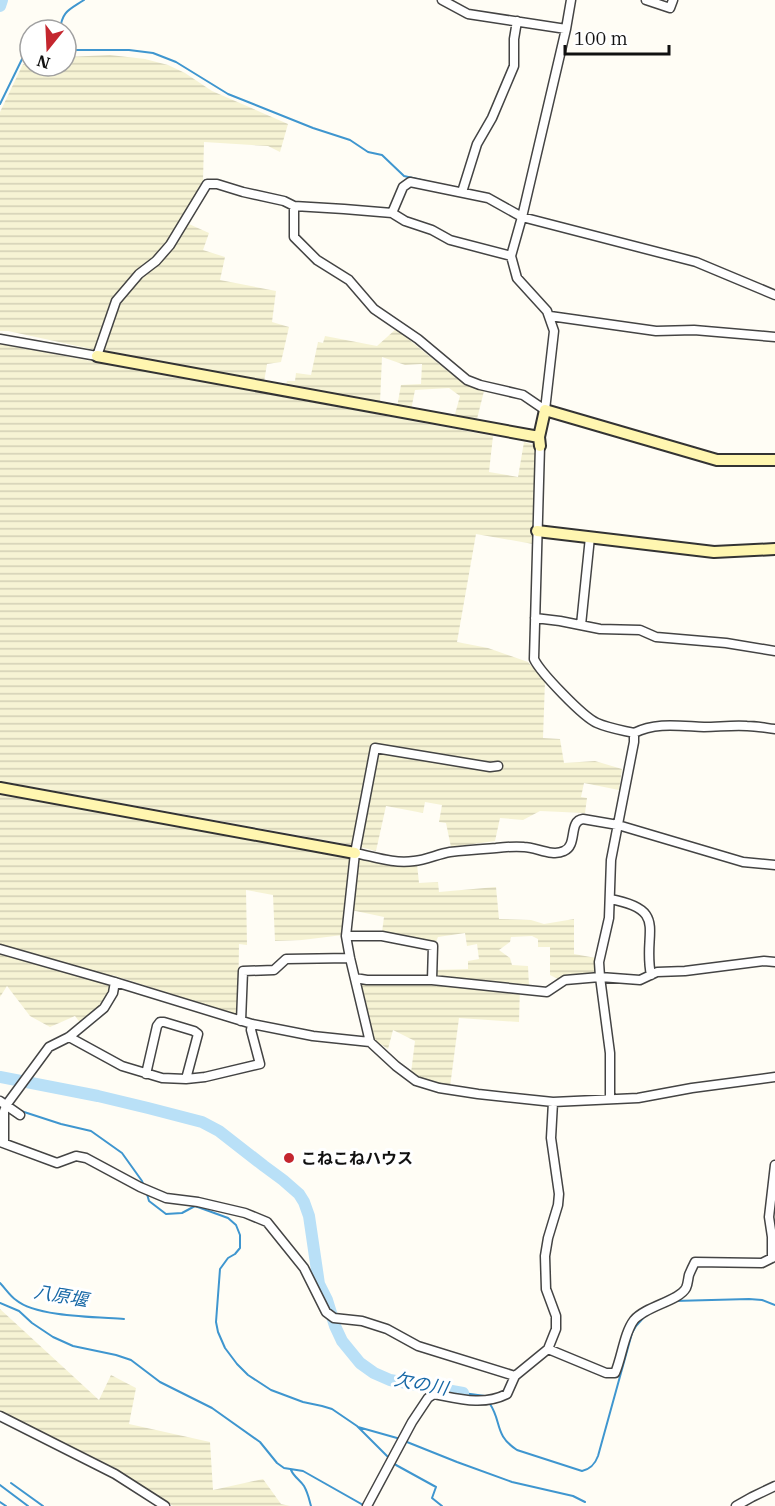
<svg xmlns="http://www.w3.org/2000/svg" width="775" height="1506" font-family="'IBM Plex Serif','Noto Sans JP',serif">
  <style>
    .farmland { fill: url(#farmland-rules) }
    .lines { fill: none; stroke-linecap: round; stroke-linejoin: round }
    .stream { stroke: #3f96cf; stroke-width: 2 }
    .river { stroke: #b9e0f7; stroke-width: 12 }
    .street-casing { stroke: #444; stroke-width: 11 }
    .secondary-casing { stroke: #333; stroke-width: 14 }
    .street { stroke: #fff; stroke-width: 8 }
    .secondary { stroke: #fff6b0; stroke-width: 10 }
    .poi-dot { fill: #c4262e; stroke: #fff; stroke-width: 2 }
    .labels { text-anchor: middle; stroke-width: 6; stroke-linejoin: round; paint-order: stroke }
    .poi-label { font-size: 16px; font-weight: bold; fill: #111; stroke: #fff; text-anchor: start }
    .water-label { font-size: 18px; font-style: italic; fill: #1768a6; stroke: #fff }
  </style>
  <defs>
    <pattern id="farmland-rules" width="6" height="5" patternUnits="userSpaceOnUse" patternTransform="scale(1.5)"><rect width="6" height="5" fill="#f6f3d4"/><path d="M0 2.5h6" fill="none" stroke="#d2cfb5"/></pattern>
  </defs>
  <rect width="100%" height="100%" fill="#fffdf5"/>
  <path class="farmland" d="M110 55 145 59 168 65 185 73 212 91 288 124 280 152 268 146 204 142 203 181 180 220 209 233 203 250 225 257 220 280 276 291 272 322 289 327 281 362 267 364 264 382 105 352 8 331H0V112L23 64 30 63V66H66V57Z
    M396 329 461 382 484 391 476 423 454 418 460 396 449 388 415 390 411 410 397 407 401 385 421 384 422 364 405 365 382 357 380 403 286 385 287 381H295L296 373 311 375 318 342 323 343 325 336 377 346Z
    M0 344 493 436 489 472 518 477 524 442 537 446 533 544 476 534 457 642 488 648 528 662 545 681 543 738 560 739 564 763 595 761 622 769 619 790 584 783 581 797 587 798 585 813 540 811 523 820 500 818 495 841 451 847 446 823 439 822 442 805 425 802 423 813 386 806 376 851 352 845 0 781Z
    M0 792 349 856 391 865 417 864 419 883 438 882 439 892 496 887 499 919 531 920 544 924 574 919V954L596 958V974L564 977 558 979 550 975V947H538V939L532 936 511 937 510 942 499 950 510 958 512 965 528 966 529 986H520L519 1022 459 1018 450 1087 424 1080 411 1073 415 1041 393 1030 388 1049 373 1039 360 983 432 985 436 970 468 969V961L479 959 477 944 467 946 465 933 438 937 435 944 382 932 384 917 346 909 343 935 302 940 275 941 273 895 246 890 247 945 239 944 238 1015 112 975 110 993 103 1006 81 1024 75 1016 50 1027 30 1016 7 986 0 997Z
    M0 1309 99 1400 111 1375 136 1388 129 1424 210 1442 213 1490 263 1479 281 1504 290 1506H173L115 1468 0 1411Z"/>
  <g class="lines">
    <path class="stream" d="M60 30C62 11 69 10 84 0
      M66 50H129L153 53 176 62 228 94 313 128 350 140 368 152 382 155 404 176 434 183
      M0 104 26 51H30
      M21 1111 61 1124 91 1131 122 1153 142 1181 144 1186
      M147 1194 149 1201 166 1214 182 1213 195 1206 228 1218 236 1225 240 1235V1248L235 1254 228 1258 220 1269 216 1322 218 1332 225 1348 237 1364 248 1375 271 1390 303 1402 322 1406 332 1409 357 1426 396 1465 436 1487 432 1498 442 1506
      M0 1283C5 1288 10 1296 16 1300 36 1317 97 1317 124 1319
      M674 1301 749 1299 762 1300 775 1305
      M0 1303 19 1311 32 1323 53 1337 73 1346 116 1355 131 1360 160 1382 212 1408 260 1442 277 1463 284 1468 303 1471 365 1506
      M463 1393 485 1396
      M490 1404C502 1422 494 1435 517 1450L582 1471C591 1469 595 1464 598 1456L632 1333 636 1326 645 1316
      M358 1427 397 1438 457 1462 512 1482 573 1496 585 1502
      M291 1470C294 1477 300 1480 304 1486 308 1493 309 1499 311 1506
      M11 1483 43 1506
      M0 1485 28 1506
      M0 1502 6 1506"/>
    <path class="river" d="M0 6 2 0
      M0 1077 98 1096 148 1108 202 1122 219 1131 264 1166 283 1180 299 1194 304 1202 309 1216 319 1284 327 1300 335 1326 342 1341 360 1363 374 1373 390 1380 463 1393"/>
    <g class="street-casing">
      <path id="street" d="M442 0 468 14 566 29
        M646 0 670 8 673 0
        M462 192 477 144 492 118 514 66V39L517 21
        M294 206V237L317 260 349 280 374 309 418 339 467 380 480 385 523 395 545 410 554 331 547 311 517 278 511 256 522 217 566 29 571 0
        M392 213 403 187 410 182 488 198 522 217 696 262 775 295
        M550 316 656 331 694 330 775 337
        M0 339 97 356 116 301 139 274 156 261 170 245 207 184H217L243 192 284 201 294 206 344 209 392 213 405 221 432 230 450 240 511 256
        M540 446 534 659C540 672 583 717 597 723 608 728 621 730 634 733 656 722 679 726 704 727 718 727 732 725 747 726 756 726 766 728 775 729
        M535 618 560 621 600 629 640 630 656 637 726 643 775 651
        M581 625 590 537
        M498 766 490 767 375 748 355 853 346 936 350 958 370 1042 396 1066 416 1081 439 1088 478 1094 553 1102 638 1098 692 1088 775 1077
        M355 853C375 857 394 864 414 861 426 860 438 854 450 852 465 850 481 849 496 848 505 847 515 846 524 847 536 847 552 857 564 851 578 845 568 821 583 819L618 825 743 862 775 865
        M610 899C670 910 642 932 651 975
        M346 936H382L433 946 432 980
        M0 949 115 982 252 1024 313 1036 370 1042
        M355 978 367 980H432L547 992 565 980 600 977 640 980 657 972 685 971 764 961 775 962
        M241 1021 243 971 274 970 286 959 350 958
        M69 1037 122 1066 162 1078 186 1079 205 1077 260 1064 251 1030 252 1024
        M146 1074 157 1026 160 1022H164L194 1031 198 1034 186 1079
        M610 1099V1053L600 977 599 962 609 918 611 860 634 742V733
        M0 1101 20 1115
        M0 1142 57 1163 76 1156 86 1158 140 1187 166 1198 198 1202 245 1213 267 1222 304 1268 326 1312 334 1318 362 1321 387 1329 418 1346 515 1376
        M4 1143V1111L7 1104 49 1047 69 1037 104 1008 113 993 115 982
        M772 1258V1237L769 1217 775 1165
        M548 1349 606 1373H615C622 1357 624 1333 634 1320 646 1306 679 1301 686 1288 688 1284 688 1279 689 1275 691 1270 693 1266 695 1262L762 1263 772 1258
        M0 1416 115 1474 165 1506
        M367 1506 412 1422 428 1398 434 1394C460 1399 483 1406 507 1394L515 1376 548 1349 556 1329V1316L546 1289 545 1256 548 1238 558 1205 559 1194 551 1138 553 1102
        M736 1506 752 1497 775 1486"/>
    </g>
    <g class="secondary-casing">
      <path id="secondary" d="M97 356 539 437
        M540 446 539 437 545 410 717 460H775
        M537 531 714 552 775 549
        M0 788 355 853"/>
    </g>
    <use href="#street" class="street"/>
    <use href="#secondary" class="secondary"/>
  </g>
  <circle class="poi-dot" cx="289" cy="1158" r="6"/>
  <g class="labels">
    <g class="poi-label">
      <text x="301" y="1164">こねこねハウス</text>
    </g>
    <g class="water-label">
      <text transform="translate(61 1296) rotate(10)" y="6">八原堰</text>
      <text transform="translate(421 1384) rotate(11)" y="6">欠の川</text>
    </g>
  </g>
  <g transform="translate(48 48) rotate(198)"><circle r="28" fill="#ffffff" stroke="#a0a0a0" stroke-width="1.5"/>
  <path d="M0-4.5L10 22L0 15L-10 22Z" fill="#c4262e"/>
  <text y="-9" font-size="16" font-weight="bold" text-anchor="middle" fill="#111111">N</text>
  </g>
  <path d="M565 45v9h104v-9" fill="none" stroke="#111111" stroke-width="3"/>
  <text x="574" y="45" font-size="18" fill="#111111" stroke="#ffffff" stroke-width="4.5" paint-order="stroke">100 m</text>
</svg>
